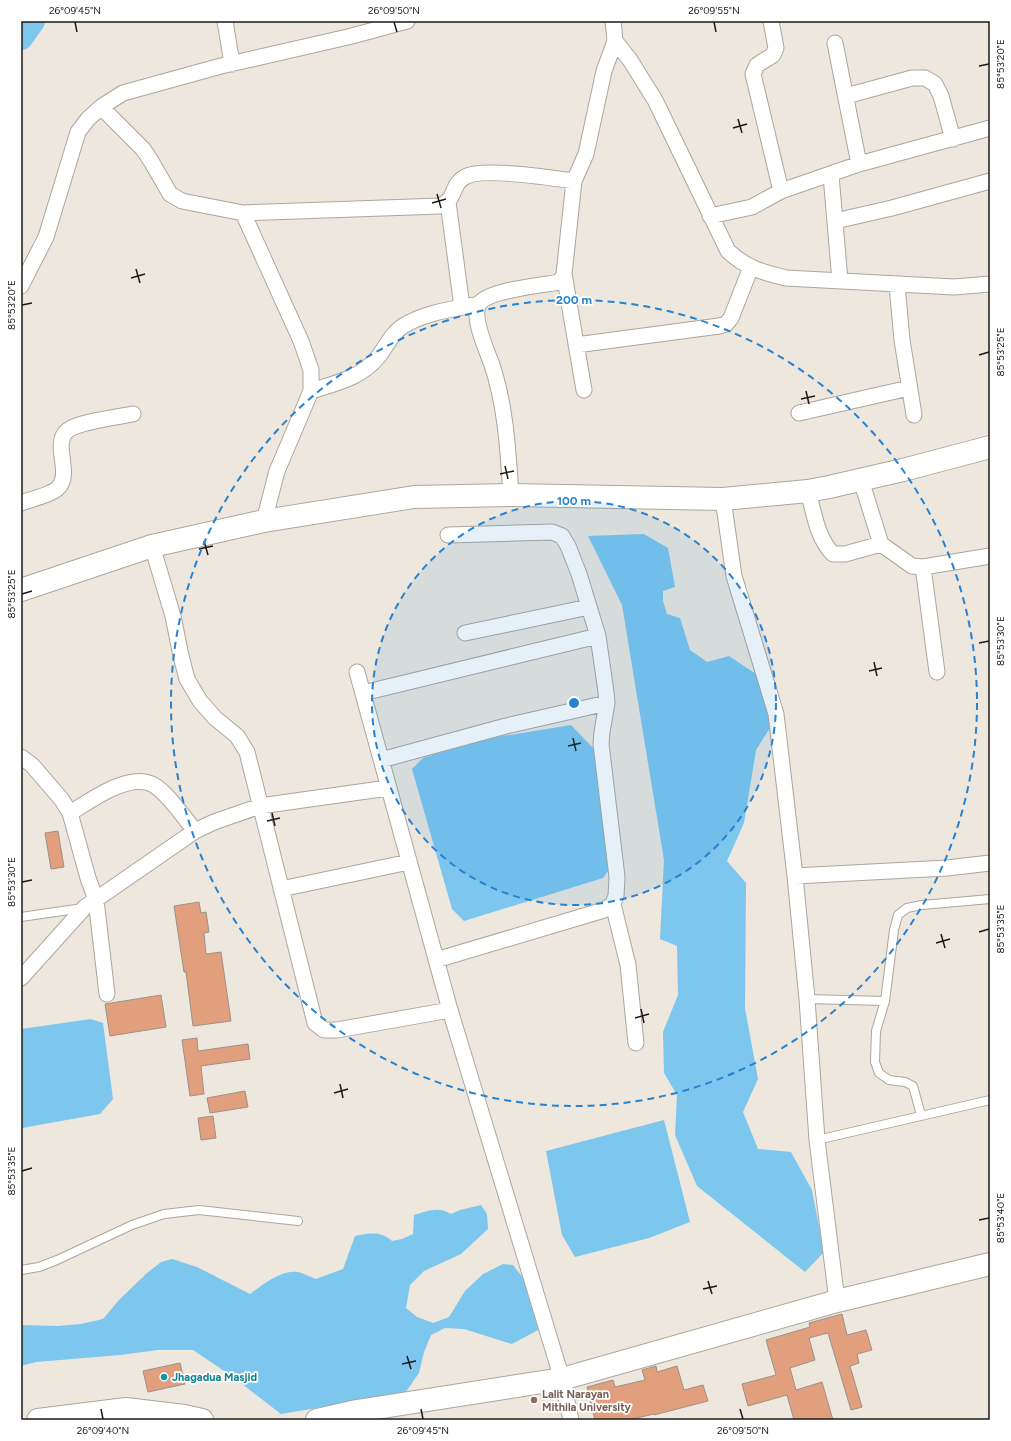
<svg xmlns="http://www.w3.org/2000/svg" width="1011" height="1441" font-family="Figtree,sans-serif">
  <style>
    .water { fill: #7dc6ee }
    .lines { fill: none; stroke-linecap: round; stroke-linejoin: round }
    .river { stroke: #7dc6ee; stroke-width: 24 }
    .building { fill: #e29f7d; stroke: #9c918b }
    .lane-casing { stroke: #aca69c; stroke-width: 10 }
    .street-casing { stroke: #aca69c; stroke-width: 17 }
    .secondary-casing { stroke: #aca69c; stroke-width: 24 }
    .lane { stroke: #fff; stroke-width: 8 }
    .street { stroke: #fff; stroke-width: 15 }
    .secondary { stroke: #fff; stroke-width: 22 }
    .ticks { fill: none; stroke: #1c1a16; stroke-width: 1.5 }
    .ring { fill: none; stroke: #2782cf; stroke-width: 2; stroke-dasharray: 7 5 }
    .culture-dot { fill: #0f9aa8; stroke: #fff; stroke-width: 1.5 }
    .education-dot { fill: #8d6e63; stroke: #fff; stroke-width: 1.5 }
    .labels { text-anchor: middle; stroke-width: 3.5; stroke-linejoin: round; paint-order: stroke }
    .culture-label { font-size: 11px; font-weight: bold; fill: #0d838f; stroke: #fff; text-anchor: start }
    .education-label { font-size: 11px; font-weight: bold; fill: #785e54; stroke: #fff; text-anchor: start }
    .centre { fill: #2782cf; stroke: #fff; stroke-width: 2 }
    .ring-label { font-size: 12px; text-anchor: middle; font-weight: bold; fill: #2782cf; stroke: #fff; stroke-width: 3.5; stroke-linejoin: round; paint-order: stroke }
    .neatline { fill: none; stroke: #1c1a16; stroke-width: 1.5 }
    .ticks-label { font-size: 10px; text-anchor: middle; fill: #1c1a16 }
  </style>
  <rect width="100%" height="100%" fill="#eee7dd"/>
  <path class="water" d="M644 534 668 548 675 587 663 591V601L667 614 680 618 690 650 707 662 729 656 759 676 771 726 756 750 744 823 727 861 746 883 745 1008 758 1079 743 1112 758 1149 791 1152 812 1190 824 1252 805 1272 697 1186 675 1135 677 1095 664 1073 663 1032 678 995 677 946 660 939 664 860 622 605 588 536Z
    M571 725 598 753 609 870 603 878 464 921 452 909 412 769 423 758 484 739Z
    M91 1019 103 1023 113 1099 100 1114 22 1128 21 1127V1029Z
    M664 1120 690 1222 649 1238 575 1257 562 1235 546 1151Z
    M481 1205 487 1214 488 1229 461 1254 424 1271 410 1285 406 1308 417 1317 433 1323 449 1317 465 1291 483 1274 503 1264 513 1265 527 1283 534 1302 538 1330 512 1344 464 1329 445 1328 431 1335 424 1352 419 1373 405 1393 281 1414 233 1377 193 1350H158L120 1355 36 1362 21 1366V1325L57 1326 81 1324 103 1319 119 1300 147 1273 161 1262 172 1259 197 1267 250 1294C262 1285 282 1269 298 1272 304 1273 310 1277 316 1279L343 1269 355 1236C369 1233 381 1231 392 1241L402 1239 413 1234 414 1215C428 1211 438 1206 451 1214L460 1210Z"/>
  <g class="lines">
    <path class="river" d="M21 38 33 21"/>
  </g>
  <path class="building" d="M58 831 64 867 51 869 45 833Z
    M199 902 201 913 206 912 209 932 204 933 206 954 221 952 231 1021 193 1026 186 972H184L174 906Z
    M161 995 166 1027 110 1036 105 1004Z
    M197 1038 198 1051 248 1044 250 1059 201 1066 204 1094 190 1096 182 1040Z
    M245 1091 248 1107 210 1113 207 1098Z
    M213 1116 216 1138 201 1140 198 1118Z
    M842 1314 847 1335 866 1330 872 1350 857 1354 859 1363 850 1366 862 1407 851 1410 828 1333 809 1338 815 1360 790 1368 796 1390 822 1382 833 1420H794L787 1395 748 1406 742 1384 776 1375 766 1340 810 1327 809 1323Z
    M180 1363 185 1384 148 1392 143 1371Z
    M656 1366 657 1372 677 1366 684 1390 703 1385 708 1401 654 1415V1414L628 1420H595L587 1387 613 1380 615 1387 645 1380 642 1370Z"/>
  <g class="lines">
    <g class="lane-casing">
      <path id="lane" d="M21 917 83 908
        M807 999 885 1001
        M921 1115 913 1086 905 1082 889 1080 879 1073 875 1062 876 1031 885 1001 894 930 898 915 907 908 922 905 990 899
        M817 1140 990 1100
        M21 1270 39 1267 57 1260 132 1225 164 1214 199 1210 298 1221"/>
    </g>
    <g class="street-casing">
      <path id="street" d="M225 21 232 64
        M613 21 615 41 630 60 655 100 728 251C746 268 762 272 786 278L954 287 990 284
        M771 21 776 48 773 55 757 65 753 74 781 191
        M835 43 859 164
        M846 96 912 78H925L935 84 941 96 953 139
        M101 107 143 149 151 161 170 194 182 201 243 213 440 206C458 198 450 185 465 177 480 167 553 178 574 181
        M831 175 840 281
        M448 202 462 307
        M243 213 301 341 311 370V391L277 471 264 521
        M710 216 752 207 781 191 859 164 990 128
        M835 221 892 208 990 181
        M564 274 584 390
        M897 285 902 340 914 415
        M21 286 46 237 78 132 88 119 101 107 123 93 221 66 352 36 407 21
        M576 345 719 326 726 324 731 318 751 267
        M311 391C336 383 361 378 378 357 386 347 392 333 403 326 426 312 453 309 479 304
        M799 413 909 388
        M861 480 881 544 912 566 923 567 990 556
        M808 491C814 513 817 538 833 554H845L881 544
        M511 495C508 451 506 407 492 365 487 351 471 317 479 304 488 290 543 285 560 282L564 274 574 181 586 154 604 71 615 41
        M723 499 734 576 776 714 795 876 807 999 817 1140 837 1301
        M21 503C31 499 51 495 58 488 73 473 51 443 68 430 79 422 117 417 133 414
        M152 546 173 616 181 656 187 679 200 701 215 718 237 736 247 752 315 1023 324 1030H337L450 1010
        M923 567 937 672
        M465 633 589 607
        M357 672 450 1010 562 1379 571 1420
        M363 693 598 636
        M21 757 32 765 62 800 70 813 88 878 96 900 107 994
        M381 760 506 726 607 703
        M70 813C90 801 125 775 149 783 164 787 185 819 195 831
        M795 876 947 868 990 863
        M281 889 409 862
        M613 904 628 965 636 1043
        M436 960 604 910 613 904 616 896 617 877 601 744 602 732 607 703 606 692 598 636 579 574 568 546 562 536 552 532 448 535
        M21 978 85 907 195 831 214 822 260 806 388 788"/>
    </g>
    <g class="secondary-casing">
      <path id="secondary" d="M21 590 152 546 264 521 414 497 511 495 723 499 808 491 829 487 903 470 990 447
        M38 1420 126 1409 184 1416 202 1420
        M317 1420 357 1411 562 1379 837 1301 990 1264"/>
    </g>
    <use href="#lane" class="lane"/>
    <use href="#street" class="street"/>
    <use href="#secondary" class="secondary"/>
  </g>
  <path class="ticks" d="M75 22 77 32M394 22 397 32M714 22 716 32M979 66 989 64M738 119 742 133M733 128 747 124M437 194 441 208M432 203 446 199M136 269 140 283M131 278 145 274M22 305 32 303M979 355 989 352M806 391 809 404M801 399 815 396M505 466 508 479M500 474 514 471M204 541 208 555M199 549 213 546M22 594 32 591M979 643 989 641M874 662 877 676M869 671 882 668M573 738 576 751M568 746 581 743M272 813 275 826M267 821 280 818M22 882 32 880M979 932 989 929M941 934 945 948M936 943 950 939M641 1009 644 1023M635 1018 649 1014M340 1084 343 1098M334 1093 348 1089M22 1171 32 1168M979 1220 989 1218M708 1281 712 1294M703 1289 717 1286M407 1356 411 1369M402 1364 416 1361M101 1409 103 1419M421 1409 423 1419M740 1409 743 1419"/>
  <circle cx="574" cy="703" r="202" fill="#2782cf" fill-opacity=".12"/>
  <g class="ring">
    <circle cx="574" cy="703" r="202"/>
    <circle cx="574" cy="703" r="403"/>
  </g>
  <circle class="culture-dot" cx="164" cy="1377" r="4"/>
  <circle class="education-dot" cx="534" cy="1400" r="4"/>
  <g class="labels">
    <g class="culture-label">
      <text x="172" y="1381">Jhagadua Masjid</text>
    </g>
    <g class="education-label">
      <text x="542" y="1398">Lalit Narayan<tspan x="542" dy="13">Mithila University</tspan></text>
    </g>
  </g>
  <circle cx="574" cy="703" r="6" class="centre"/>
  <g class="ring-label">
    <text x="574" y="304">200 m</text>
    <text x="574" y="505">100 m</text>
  </g>
  <rect width="1011" height="1441" fill="none" stroke="#ffffff" stroke-width="44"/>
  <rect x="22" y="22" width="967" height="1397" class="neatline"/>
  <g class="ticks-label">
    <text x="75" y="14">26°09'45"N</text>
    <text x="394" y="14">26°09'50"N</text>
    <text x="714" y="14">26°09'55"N</text>
    <text transform="translate(1000 64) rotate(-90)" y="4">85°53'20"E</text>
    <text transform="translate(11 305) rotate(-90)" y="4">85°53'20"E</text>
    <text transform="translate(1000 352) rotate(-90)" y="4">85°53'25"E</text>
    <text transform="translate(11 594) rotate(-90)" y="4">85°53'25"E</text>
    <text transform="translate(1000 641) rotate(-90)" y="4">85°53'30"E</text>
    <text transform="translate(11 882) rotate(-90)" y="4">85°53'30"E</text>
    <text transform="translate(1000 929) rotate(-90)" y="4">85°53'35"E</text>
    <text transform="translate(11 1171) rotate(-90)" y="4">85°53'35"E</text>
    <text transform="translate(1000 1218) rotate(-90)" y="4">85°53'40"E</text>
    <text x="103" y="1434">26°09'40"N</text>
    <text x="423" y="1434">26°09'45"N</text>
    <text x="743" y="1434">26°09'50"N</text>
  </g>
</svg>
